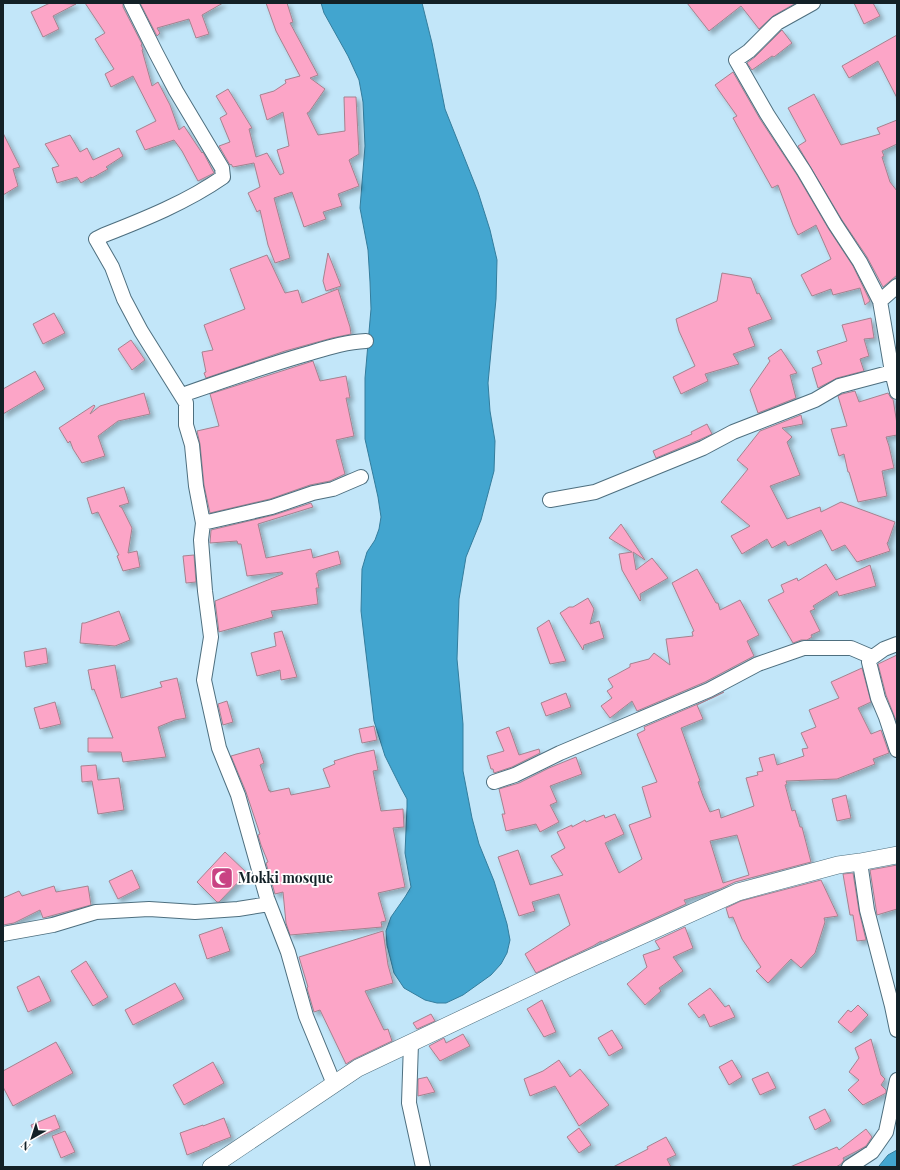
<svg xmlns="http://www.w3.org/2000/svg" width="900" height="1170" font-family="'Playfair Display',serif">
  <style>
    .water { fill: #42a5cf; stroke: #347d9d }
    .building { fill: #fca5c7; stroke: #a5828f; fill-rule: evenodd; filter: url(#shadow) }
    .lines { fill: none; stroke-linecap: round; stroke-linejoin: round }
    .minor-casing { stroke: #4e6f7f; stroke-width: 16 }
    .tertiary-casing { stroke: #4e6f7f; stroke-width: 18 }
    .minor { stroke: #fff; stroke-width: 14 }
    .tertiary { stroke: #fff; stroke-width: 17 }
    .labels { text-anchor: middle; stroke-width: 3.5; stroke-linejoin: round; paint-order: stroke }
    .poi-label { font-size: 14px; font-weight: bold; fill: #132127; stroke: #fff; text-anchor: start }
  </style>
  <defs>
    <filter id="shadow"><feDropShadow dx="3.5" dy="3.5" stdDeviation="2" flood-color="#0004"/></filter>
  </defs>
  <rect width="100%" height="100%" fill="#c2e6f9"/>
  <path class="water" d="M321 3H422L432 43 445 109 478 192 490 230 497 260 496 299 488 383 490 411 495 441 494 471 481 520 466 557 459 599 457 659 463 724V771L472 818 479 844 494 881 507 924 510 940 507 953 501 964 491 975 463 995 446 1003H437L425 1000 404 988 394 973 387 945 386 931 391 917 405 897 411 887 405 853 407 807V799L401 788 385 756 374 721 361 611 362 569 367 552 375 540 379 529 381 517 378 497 365 439V378L371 309 370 282 368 250 360 208 365 146 363 102 359 80 348 56 324 13Z
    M897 1150V1167H880L879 1166 888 1155Z"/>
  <path class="building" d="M50 3 76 4 53 16 59 29 43 37 31 12Z
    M85 3H123V7L142 44 141 45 143 49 142 50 152 86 158 82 170 105 179 130 184 126 202 153 203 152 214 173 198 181 182 151 174 140 145 150 136 131 156 121 133 76 111 87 105 74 114 69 95 39 105 33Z
    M140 3H223L202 15 209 34 196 38 189 19 157 28 160 33 157 36Z
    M266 3H287L293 22 290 23 318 75 310 78 325 89 309 112 307 113 318 135 345 131 344 97H356L359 154 349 160 359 186 338 194 342 206 323 212 326 219 304 227 292 192 274 198 290 258 275 263 268 245 260 210 257 212 248 193 260 187 254 163 233 167 231 164 230 165 219 146 230 142 220 118 227 114 216 96 228 89 252 128 249 129 256 157 267 153 280 175 284 173 277 150 289 146 283 112 267 120 260 95 274 91 286 83 285 80 300 76 276 31Z
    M687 3H796L773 16 759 29 741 6 709 31Z
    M854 3H873L880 16 864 24Z
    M782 30 792 43 774 57 772 56 752 70 747 63 755 57Z
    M897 35V98L878 61 849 78 842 66Z
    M733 72 760 119 797 175 828 228 853 266 870 301 865 305 860 288 833 295 831 289 812 296 801 275 831 259 816 225 798 235 793 225 778 185 772 188 733 118 737 116 715 85Z
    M814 94 841 145 880 134 877 128 897 120V144L882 151 884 156 882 157 890 182 897 191V275L883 287 867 257 842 220 798 146 806 141 788 108Z
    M3 133 20 167 13 169 18 186 3 195Z
    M70 135 80 152 87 148 93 160 119 148 123 156 106 167 108 169 92 178 91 177 81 183 77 177 57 183 52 168 59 166 45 144Z
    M328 253 341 286 326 291 323 281Z
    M267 255 285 293 298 290 302 303 338 289 350 327 351 334 332 338 285 351 206 378 204 373 206 372 202 352 213 350 204 325 245 309 230 269Z
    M722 273 751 278 757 294 759 293 772 319 748 328 755 346 733 354 739 364 705 374 708 381 681 394 673 377 695 366 679 331 676 319 717 301Z
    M54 313 65 333 43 344 33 324Z
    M871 318 874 338 864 339 869 356 860 359 864 371 837 378 818 388 812 368 822 364 817 351 847 341 842 325Z
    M131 340 145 360 132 370 118 349Z
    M781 349 797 373 790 375 796 398 758 413 750 390 770 361 768 358Z
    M313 361 320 381 346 376 350 398H346L354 436 336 440 345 474 330 481 310 485 270 499 210 513 204 485 200 444 197 431 219 426 210 394Z
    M35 371 45 389 3 414V389Z
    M855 391 859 402 888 393 891 398 893 399 897 424V435L886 437 889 446 894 468 882 471 887 496 858 502 849 472H848L844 454 839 456 831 429 847 426 838 396 842 394Z
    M144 393 150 414 118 421 98 436 105 456 82 463 73 449 70 441 68 443 59 428 94 405 95 406 90 414 100 406Z
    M801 415 803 424 782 428 792 437 787 442 800 475 770 486 787 519 820 507 821 512 841 502 895 522 888 542 887 543 890 551 857 562 845 545 832 551 821 530 788 546 785 541 772 548 767 539 742 554 731 536 750 526 721 502 748 469 737 460 760 431Z
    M707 424 712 434 699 440 656 458 653 451 692 434 691 432Z
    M124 487 129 503 119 506 122 508 132 528 128 553 137 551 140 567 123 571 117 556 119 555 98 512 92 514 87 498Z
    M311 503 313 507 258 524 266 558 311 549 313 558 338 551 341 564 318 571V573H316L319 588H316L318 604 271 611 273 617 219 632 215 601 283 574 282 572 247 576 241 544H238L237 541 210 543 211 530 274 515Z
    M621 524 645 560 633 552 636 570 652 558 668 578 640 594 641 600 640 601 622 570 619 554 632 552 609 538Z
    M194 555 196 582 186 583 183 556Z
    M826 564 836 580 870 565 876 586 839 596 837 591 813 606 815 609 810 611 820 631 811 635 812 637 807 640H801L793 643 768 600 784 592 781 585 797 578 798 581Z
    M697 569 716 603H718L720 610 740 600 759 635 747 641 754 656 705 682 637 711 632 701 610 718 601 706 612 698 607 691 613 687 608 679 630 667V664L649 659 654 653 670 665 666 639 693 636 692 632 694 631 672 583Z
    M588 598 594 609 590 624 599 621 604 638 584 645 583 650 560 613 569 607H573Z
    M119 611 130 640 115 646 80 643 82 623H85Z
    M549 620 566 661 550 664 537 628Z
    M282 631 297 677 281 680 280 670 257 676 251 653 276 646 274 633Z
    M46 648 48 663 26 667 24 652Z
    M897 655V723L886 695 878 664Z
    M115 665 121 698 162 687 160 682 177 678 186 718 175 720 158 727 166 757 123 762 121 752H88V738H113L94 689 92 690 88 670Z
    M862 668 871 702 858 708 871 734 881 730 889 753 873 759 875 764 837 779 786 781 787 784 785 785 792 811 795 810 800 827H802L811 862 735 882 720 889 684 900 686 904 602 942 601 941 593 946 536 973 525 954 570 925 559 894 532 902 535 911 519 916 498 857 518 850 530 885 563 875 551 856 565 848 557 832 572 825V827L585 820 586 822 604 815 605 818 615 814 624 834 605 843 619 873 642 859 629 825 651 817 642 787 657 782 637 734 645 730 644 727 712 698 724 692 697 705 703 719 681 728 700 781 698 782 703 796 710 812 719 809 721 818 754 806 746 778 758 775 757 772 763 771 759 758 774 754 777 765 804 756 802 749 808 748 801 733 816 727 809 710 839 698 831 682ZM737 835 749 875 723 883 710 841Z
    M566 693 571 707 546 716 541 703Z
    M227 701 233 722 223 725 218 704Z
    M55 702 61 724 40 729 34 708Z
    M374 726 377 740 362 743 359 729Z
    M509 727 519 755 539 749 540 753 512 767 494 773 493 769H491L487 756 504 751 496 732Z
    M259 748 264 763 260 765 269 791 270 790V792L289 788 291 795 330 787 323 769 335 764 334 761 356 754 374 750 378 770 373 771 381 811 403 809 404 827 393 828 405 887 378 893 386 921 381 922 382 927 290 935 286 923 283 892 275 894 266 863 268 862 261 845 258 835 260 834 246 792 231 756Z
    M576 757 582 774 550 786 557 802 550 805 559 822 540 832 536 824 506 831 502 814H505L499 789 519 783 549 768Z
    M96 765 98 780 119 778 124 810 98 814 92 781 82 782 81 766Z
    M846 795 851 818 837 821 832 799Z
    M225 852 247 873 219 902H217L197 882Z
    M897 865V909L877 915 870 870Z
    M132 870 140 888 118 899 109 881Z
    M853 873 859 911 866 940 857 941 853 915H850L843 874Z
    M821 880 838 916 824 918 825 922 815 953 801 968 791 959 768 983 756 971 761 967 742 939 733 917 729 918 726 908 741 901Z
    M54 886 56 892 88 886 91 905 43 918 40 910 14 923 3 925V898L19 891 22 896Z
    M222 927 230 951 207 959 199 935Z
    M685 927 693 948 673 957 683 971 659 988 661 991 645 1005 627 984 647 967 643 955 660 949 655 941Z
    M383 931 388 965 393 983 365 991 384 1030 388 1029 392 1041 354 1059 346 1064 320 1010 314 1012 307 988 308 987 299 957Z
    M86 961 108 997 93 1006 71 971Z
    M39 976 51 1001 28 1012 17 987Z
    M175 983 184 999 133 1025 125 1010Z
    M710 988 725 1007 729 1005 735 1017 710 1027 704 1014 699 1018 688 1004Z
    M542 1000 556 1032 544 1037 527 1009Z
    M858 1005 868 1015 851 1033 838 1022 848 1010 851 1012Z
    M431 1014 435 1021 417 1029 413 1023Z
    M612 1030 623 1048 609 1056 598 1038Z
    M463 1034 470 1046 440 1061 429 1046 444 1038 446 1043Z
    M871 1039 881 1075 885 1079 881 1085 886 1090V1093L863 1105 848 1090 859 1080 849 1072 859 1058 855 1048Z
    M56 1042 73 1073 13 1106 3 1087V1071Z
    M559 1060 570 1077 580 1069 609 1105 579 1126 555 1086 530 1096 524 1079 543 1071Z
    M732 1060 742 1077 729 1085 719 1067Z
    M213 1062 224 1083 184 1105 173 1085Z
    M768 1072 776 1088 760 1095 752 1079Z
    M427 1077 435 1092 418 1096V1079Z
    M825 1109 831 1121 815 1130 809 1117Z
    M55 1115 60 1128 36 1138 31 1125Z
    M224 1118 231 1137 210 1145V1146L187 1155 180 1133 203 1125V1126Z
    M579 1128 591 1145 579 1153 567 1137Z
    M866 1129 872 1137 866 1146 857 1151 843 1158 844 1160 841 1164 836 1167H790L837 1147 839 1150Z
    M65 1131 75 1152 61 1158 52 1136Z
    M666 1137 676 1155 667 1159 671 1167H613L648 1149 647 1147Z"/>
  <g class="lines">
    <g class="minor-casing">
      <path id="minor" d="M131 3 156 53 176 91 222 168 223 177C187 202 145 219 104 235L96 239 112 267 124 299 141 331 186 403V425L192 445 196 486 203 523 201 540 205 591 211 637 204 680 219 748 238 795 267 898 288 952 306 1016 334 1084
        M813 3 777 23 749 51 736 60 767 114 804 171 835 224 860 262 880 301 892 372 897 392
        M880 301 897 286
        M182 395C222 381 262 367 303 355 324 349 344 342 366 341
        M550 500 595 492 703 448 733 432 815 400 839 386 892 372
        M203 523 272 507 313 493 333 489 361 477
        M897 644 884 649 870 659 869 662 878 698 886 717 897 750
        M494 782 515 775 560 753 709 690 758 664 804 648H851L872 657
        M860 862 867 910 892 1006 897 1030
        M3 934 53 925 96 912 149 909 195 912 238 909 269 904
        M411 1043 409 1103 423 1167
        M849 1167 872 1152 886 1132 897 1080"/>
    </g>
    <g class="tertiary-casing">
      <path id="tertiary" d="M211 1167 358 1068 565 970 738 892 838 865 860 862 897 855"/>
    </g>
    <use href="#minor" class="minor"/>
    <use href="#tertiary" class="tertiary"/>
  </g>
  <defs>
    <g id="mosque-square" transform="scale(1.15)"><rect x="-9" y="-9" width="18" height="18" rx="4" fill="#c94383" stroke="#fff"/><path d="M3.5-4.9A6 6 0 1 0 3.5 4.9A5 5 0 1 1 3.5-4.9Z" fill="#fff"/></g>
  </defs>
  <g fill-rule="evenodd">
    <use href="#mosque-square" x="222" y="878"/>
  </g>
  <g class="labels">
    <g class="poi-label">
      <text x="238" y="883">Mokki mosque</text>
    </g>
  </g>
  <rect width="900" height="1170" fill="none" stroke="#132127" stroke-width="8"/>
  <g transform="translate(32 1138) rotate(219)" stroke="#ffffff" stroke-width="3" paint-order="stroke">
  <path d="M0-3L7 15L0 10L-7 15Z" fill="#132127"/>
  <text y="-6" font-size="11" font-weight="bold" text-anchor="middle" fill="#132127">N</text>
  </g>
</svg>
